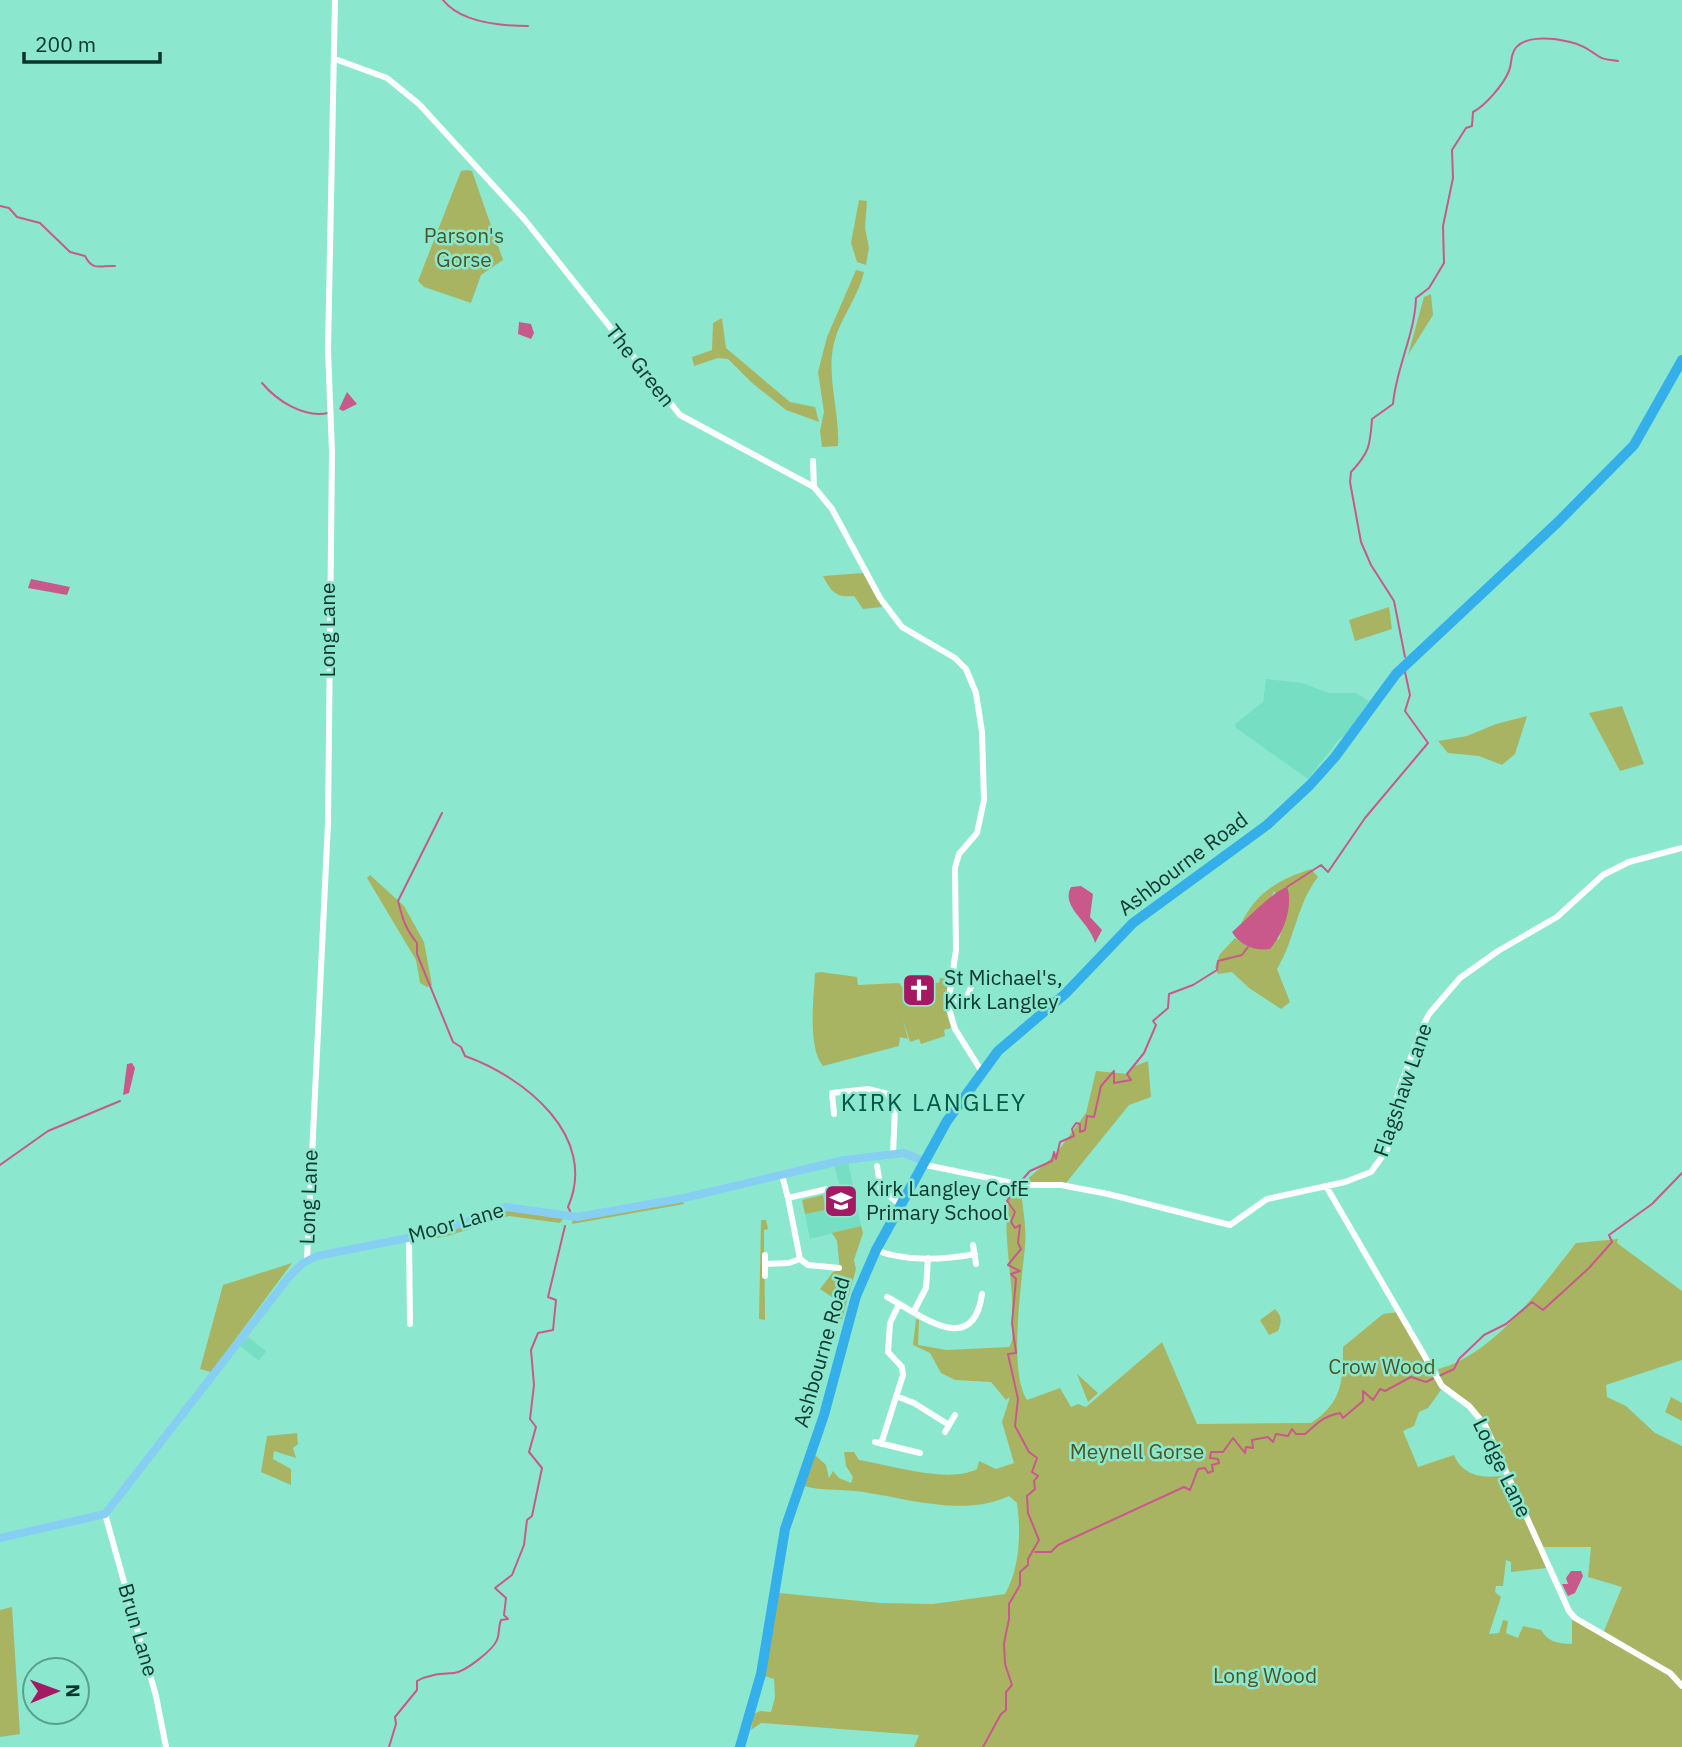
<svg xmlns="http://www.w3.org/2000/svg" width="1682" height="1747" font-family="'IBM Plex Sans',sans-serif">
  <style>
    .built { fill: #76dec3 }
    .green { fill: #a9b463 }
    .water { fill: #c9598a }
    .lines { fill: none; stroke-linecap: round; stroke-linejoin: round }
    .stream { stroke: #c9598a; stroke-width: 2 }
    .minor { stroke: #fff; stroke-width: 6 }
    .major { stroke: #86cff2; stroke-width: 8 }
    .highway { stroke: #35afea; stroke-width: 10 }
    .labels { text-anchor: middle; stroke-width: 5; stroke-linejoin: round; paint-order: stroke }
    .park-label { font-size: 21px; fill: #4f5522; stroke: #8be8cf }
    .street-label { font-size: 21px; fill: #0b342b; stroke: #8be8cf }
    .poi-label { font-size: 21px; fill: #0b342b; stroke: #8be8cf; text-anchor: start }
    .quarter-label { font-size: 24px; letter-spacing: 2px; fill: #005646; stroke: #8be8cf }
  </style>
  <rect width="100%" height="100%" fill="#8be8cf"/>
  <path class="built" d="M1266 679 1302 683 1329 693H1356L1369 701 1347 734 1340 738 1308 779 1236 728 1235 724 1263 702Z
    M848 1161 861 1226 810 1239 805 1214 826 1210 823 1192 840 1187 834 1164Z
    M248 1337 266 1351 259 1361 240 1346Z"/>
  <path class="green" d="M467 170 472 171 503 260 481 275 471 303 424 287 418 281 461 171Z
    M859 200 867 201 865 228 869 248 866 265 857 262 851 243Z
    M856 270 864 272C858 298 840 318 834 343 826 377 840 412 838 446L822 447 820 431 824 412 818 372 827 337Z
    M1431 294 1433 315 1408 355 1424 297Z
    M722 318 726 348 790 402 815 407 819 422 786 410 751 382 728 359 718 358 694 366 692 357 712 350 713 323Z
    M863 573 882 607 863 609 854 596C836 598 831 592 823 576Z
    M1389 607 1392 629 1355 641 1349 620Z
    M1622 706 1644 764 1620 771 1589 713Z
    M1527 716 1515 754 1502 765 1479 756 1448 753 1438 741 1467 736 1496 724Z
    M1311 869 1318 877C1297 903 1295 940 1277 969L1290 1002 1281 1009 1249 988 1232 972 1218 974 1215 967 1220 954 1235 938 1248 947 1279 939 1287 912 1274 891 1270 900 1241 924C1256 892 1280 879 1311 869Z
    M370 875 404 906 424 942 432 985 427 987 420 983 416 960 367 878Z
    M821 972 857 977 858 985 899 983 902 987 917 980 939 983 940 978 948 979 945 1007 951 1028 944 1030 945 1036 921 1044 919 1039 910 1042 903 1020 908 1039 900 1037 899 1046 823 1066C807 1047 814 997 815 973Z
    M1148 1061 1151 1097 1129 1105 1066 1183 1024 1182 1055 1155 1086 1113 1096 1071 1128 1074 1135 1066Z
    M1012 1186 1021 1187C1022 1206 1027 1227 1025 1246 1022 1281 1008 1372 1027 1400L1060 1388 1071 1407 1078 1404 1086 1407 1162 1342 1197 1424 1311 1423C1342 1403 1343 1382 1343 1347L1383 1314 1398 1312 1441 1390 1428 1408 1419 1412 1414 1426 1403 1431 1418 1467 1454 1455C1463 1477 1485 1479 1506 1475L1547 1568 1511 1572V1562L1506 1560 1503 1586H1496L1495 1592 1501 1597 1489 1634 1499 1633 1503 1620 1508 1621 1506 1633 1518 1638 1523 1626 1541 1630C1549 1643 1558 1643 1572 1644V1619L1658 1666 1682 1688V1747H914L919 1735 761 1723 751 1730 754 1714 760 1711 771 1712 775 1697 774 1679 764 1676 779 1593 881 1603 933 1604 1005 1594C1020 1568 1021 1532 1017 1503L1009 1496C964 1517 910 1499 863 1492 843 1489 822 1491 803 1486L815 1455 826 1465 829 1478 833 1471 839 1478 851 1483 853 1477 846 1466 844 1452H854L859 1460C890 1465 950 1484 977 1469L979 1461 996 1469 1014 1463 1002 1422 1010 1397 1006 1400 991 1382 955 1380 941 1373 930 1353 913 1345 916 1319 919 1320 918 1345 947 1350 1009 1347C1015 1338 1011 1331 1012 1321 1015 1283 998 1219 1012 1186Z
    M823 1195 826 1210 805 1214 802 1200Z
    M683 1200 684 1204 572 1224 573 1218Z
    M502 1210 564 1218 560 1223 509 1216 448 1236 431 1239 428 1235Z
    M761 1220H766L768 1229 764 1230 765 1320 759 1319Z
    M861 1226 863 1233 854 1260 856 1269 842 1319H831L837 1307 836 1300 820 1289 833 1272 840 1270 837 1241 832 1233Z
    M1618 1239 1617 1243 1682 1291V1360L1606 1385 1607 1397 1626 1406 1655 1433 1682 1446V1683L1667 1669 1604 1631 1622 1587 1588 1577 1591 1547H1542L1485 1422 1444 1386 1438 1369C1494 1355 1542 1286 1576 1243Z
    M292 1263 211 1372 200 1369 223 1285Z
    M1275 1309C1282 1316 1282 1322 1278 1331L1269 1335 1260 1320Z
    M1077 1374 1098 1393 1088 1402Z
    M1671 1397 1682 1403V1421L1665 1412Z
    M297 1433 298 1444 293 1448 296 1458 274 1451 273 1459 291 1469V1485L261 1472 267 1436Z
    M12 1607 20 1734 0 1737V1610Z"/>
  <path class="water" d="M519 322 531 324 534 333 531 339 518 334Z
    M347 392 357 404 343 411 339 409Z
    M31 579 70 587 67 595 28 588Z
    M1081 886 1093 894 1090 917 1102 930 1095 943C1090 922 1060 907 1071 887Z
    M1287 887C1294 906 1283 934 1270 949 1255 951 1240 946 1232 932 1246 920 1272 892 1287 887Z
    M132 1063 135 1068 129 1093 123 1095 127 1064Z
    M1571 1571H1581L1583 1576 1575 1593 1568 1596 1562 1584H1568L1566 1578Z"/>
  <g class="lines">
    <path class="stream" d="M443 0C461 23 500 26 528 26
      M0 206 9 208 17 217 40 223 70 252 85 256C93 272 101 265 115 266
      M262 383C277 401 304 418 328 413
      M1405 657 1394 601 1371 565 1361 542 1350 482 1351 472C1370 452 1370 445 1372 419L1393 404C1396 368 1415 334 1416 298L1429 288 1444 263 1443 226 1453 178 1452 150 1466 128 1472 126 1473 112C1486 105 1503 85 1509 71 1511 66 1511 61 1512 56 1517 33 1553 38 1570 42 1583 45 1588 49 1598 56 1605 61 1611 59 1618 61
      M442 813 398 901C403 920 405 928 417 943V954L453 1042 461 1047 465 1056C524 1077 599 1136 568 1207L570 1211
      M1287 887 1321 865 1328 872 1365 818 1428 743 1405 711 1410 695 1405 672
      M0 1165 48 1131 120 1101
      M1021 1181 1030 1171 1052 1161 1054 1152 1056 1159 1060 1142 1074 1136 1072 1129 1076 1123 1080 1124V1132L1085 1130 1087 1116 1094 1117 1101 1086 1114 1071V1083L1131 1080 1127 1074 1144 1053 1156 1025 1153 1021 1168 1008 1169 994 1193 985 1217 970 1218 961 1242 955 1248 947
      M1439 1376 1454 1369 1459 1359 1484 1335 1506 1324 1532 1302 1543 1310 1589 1268 1612 1242 1609 1235 1652 1204 1682 1173
      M1035 1552H1051L1058 1545 1184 1487 1190 1490 1198 1469 1205 1468 1208 1473 1213 1471 1212 1465 1219 1463 1218 1459 1210 1458 1211 1452H1223L1233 1438 1245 1453 1246 1447 1253 1448 1252 1440 1268 1437 1273 1442 1276 1434 1288 1436 1292 1429 1296 1434H1305C1317 1424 1323 1416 1340 1413L1343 1418 1363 1401V1391L1373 1400 1380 1389 1385 1391 1411 1377 1426 1382 1434 1378
      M389 1747 396 1724 395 1717 417 1690V1681C429 1674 442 1674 454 1673 465 1672 493 1650 497 1640 500 1633 498 1627 501 1620L508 1619 504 1615 506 1598 495 1588 512 1575 524 1545 527 1520 532 1516 542 1468 529 1452 536 1427 530 1419 534 1385 531 1350 538 1333 553 1330 556 1300 548 1297 565 1226
      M983 1747 1001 1714 1006 1710V1692L1012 1685 1005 1664 1004 1643 1009 1619V1604L1020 1585V1572L1028 1565V1559L1039 1540 1028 1513 1027 1496 1035 1489 1034 1481 1038 1476 1032 1472 1037 1458 1029 1452 1015 1426 1018 1399 1008 1354 1016 1353 1012 1323 1016 1279 1011 1274 1020 1271 1008 1265 1021 1249 1018 1243 1020 1225 1015 1228 1011 1222 1015 1212 1007 1201 1017 1185"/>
    <path class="minor" d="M335 59 387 78 419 104 525 220 680 415 814 487 832 509 880 598 902 627 955 658 966 669 976 693 982 732 984 800 977 833 959 854 955 868 956 950 948 1005 955 1029 982 1072
      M813 461 814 487
      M949 1003 966 1000 971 987
      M834 1114 832 1093 868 1089 888 1094 895 1108 893 1154
      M921 1164 1023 1185H1061L1108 1194 1230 1225 1267 1199 1345 1182 1371 1172 1387 1150 1399 1089 1421 1030 1429 1014 1460 978 1498 951 1557 917 1603 875 1629 862 1682 848
      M877 1166 881 1190 900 1204
      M782 1175 788 1198 827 1189
      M1326 1186 1442 1386 1469 1406 1485 1425 1569 1611 1575 1618 1670 1673 1682 1686
      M788 1198 800 1259 808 1265 839 1268
      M409 1237 410 1324
      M973 1245 976 1264
      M876 1250C905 1262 944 1260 975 1254
      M307 1260 328 823 332 452 328 350 335 0
      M765 1264 789 1263 800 1259
      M765 1276V1255
      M887 1297C918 1313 973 1360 982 1294
      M914 1311 926 1288 928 1258
      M896 1396 914 1403 949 1425
      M945 1432 955 1415
      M875 1442 920 1453
      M881 1444 903 1375 902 1367 888 1352 890 1323 899 1304
      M105 1514 156 1696 166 1747"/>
    <path class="major" d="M0 1538 105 1514 289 1277 303 1263 317 1256 438 1232 506 1207 577 1217 684 1198 844 1160 904 1153 923 1161"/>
    <path class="highway" d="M740 1747 761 1674 785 1529 824 1415 856 1296 876 1250 947 1121 998 1051 1065 994 1133 923 1267 825 1310 785 1335 757 1396 674 1558 522 1634 445 1682 360"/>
  </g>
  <defs>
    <g id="church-square" transform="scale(1.75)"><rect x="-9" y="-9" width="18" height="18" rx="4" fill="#a31962" stroke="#8be8cf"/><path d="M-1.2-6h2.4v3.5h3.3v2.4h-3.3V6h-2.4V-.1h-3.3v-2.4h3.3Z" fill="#fff"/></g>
    <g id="school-square" transform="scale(1.75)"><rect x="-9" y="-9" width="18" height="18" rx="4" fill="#a31962" stroke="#8be8cf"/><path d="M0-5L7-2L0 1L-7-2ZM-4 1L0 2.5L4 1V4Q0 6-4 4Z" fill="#fff"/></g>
  </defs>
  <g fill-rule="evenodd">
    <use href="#church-square" x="919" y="990"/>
    <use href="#school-square" x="841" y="1201"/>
  </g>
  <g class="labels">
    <g class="park-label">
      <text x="464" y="243">Parson's<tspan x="464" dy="24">Gorse</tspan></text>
      <text x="1382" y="1374">Crow Wood</text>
      <text x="1137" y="1459">Meynell Gorse</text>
      <text x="1265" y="1683">Long Wood</text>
    </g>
    <g class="street-label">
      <text transform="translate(640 366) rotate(52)" y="7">The Green</text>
      <text transform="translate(328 630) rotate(-90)" y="7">Long Lane</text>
      <text transform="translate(1183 864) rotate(-37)" y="7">Ashbourne Road</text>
      <text transform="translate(1403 1090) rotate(-71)" y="7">Flagshaw Lane</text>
      <text transform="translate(309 1197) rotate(-88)" y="7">Long Lane</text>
      <text transform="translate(456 1223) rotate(-16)" y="7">Moor Lane</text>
      <text transform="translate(822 1352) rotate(-74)" y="7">Ashbourne Road</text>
      <text transform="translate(1502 1468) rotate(64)" y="7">Lodge Lane</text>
      <text transform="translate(138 1630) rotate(74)" y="7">Brun Lane</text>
    </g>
    <g class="poi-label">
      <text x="944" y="985">St Michael's,<tspan x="944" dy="24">Kirk Langley</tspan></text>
      <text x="866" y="1196">Kirk Langley CofE<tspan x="866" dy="24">Primary School</tspan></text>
    </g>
    <g class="quarter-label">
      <text x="934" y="1111">KIRK LANGLEY</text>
    </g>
  </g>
  <g transform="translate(56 1691) rotate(89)"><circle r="33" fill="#8be8cf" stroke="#58a08d" stroke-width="2"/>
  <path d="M0-5L12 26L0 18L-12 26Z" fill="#a31962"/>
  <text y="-10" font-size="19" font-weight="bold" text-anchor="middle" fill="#0b342b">N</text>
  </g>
  <path d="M24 52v10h136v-10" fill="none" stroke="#0b342b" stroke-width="3.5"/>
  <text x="35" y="52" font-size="21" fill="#0b342b" stroke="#8be8cf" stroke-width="5" paint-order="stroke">200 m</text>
</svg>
